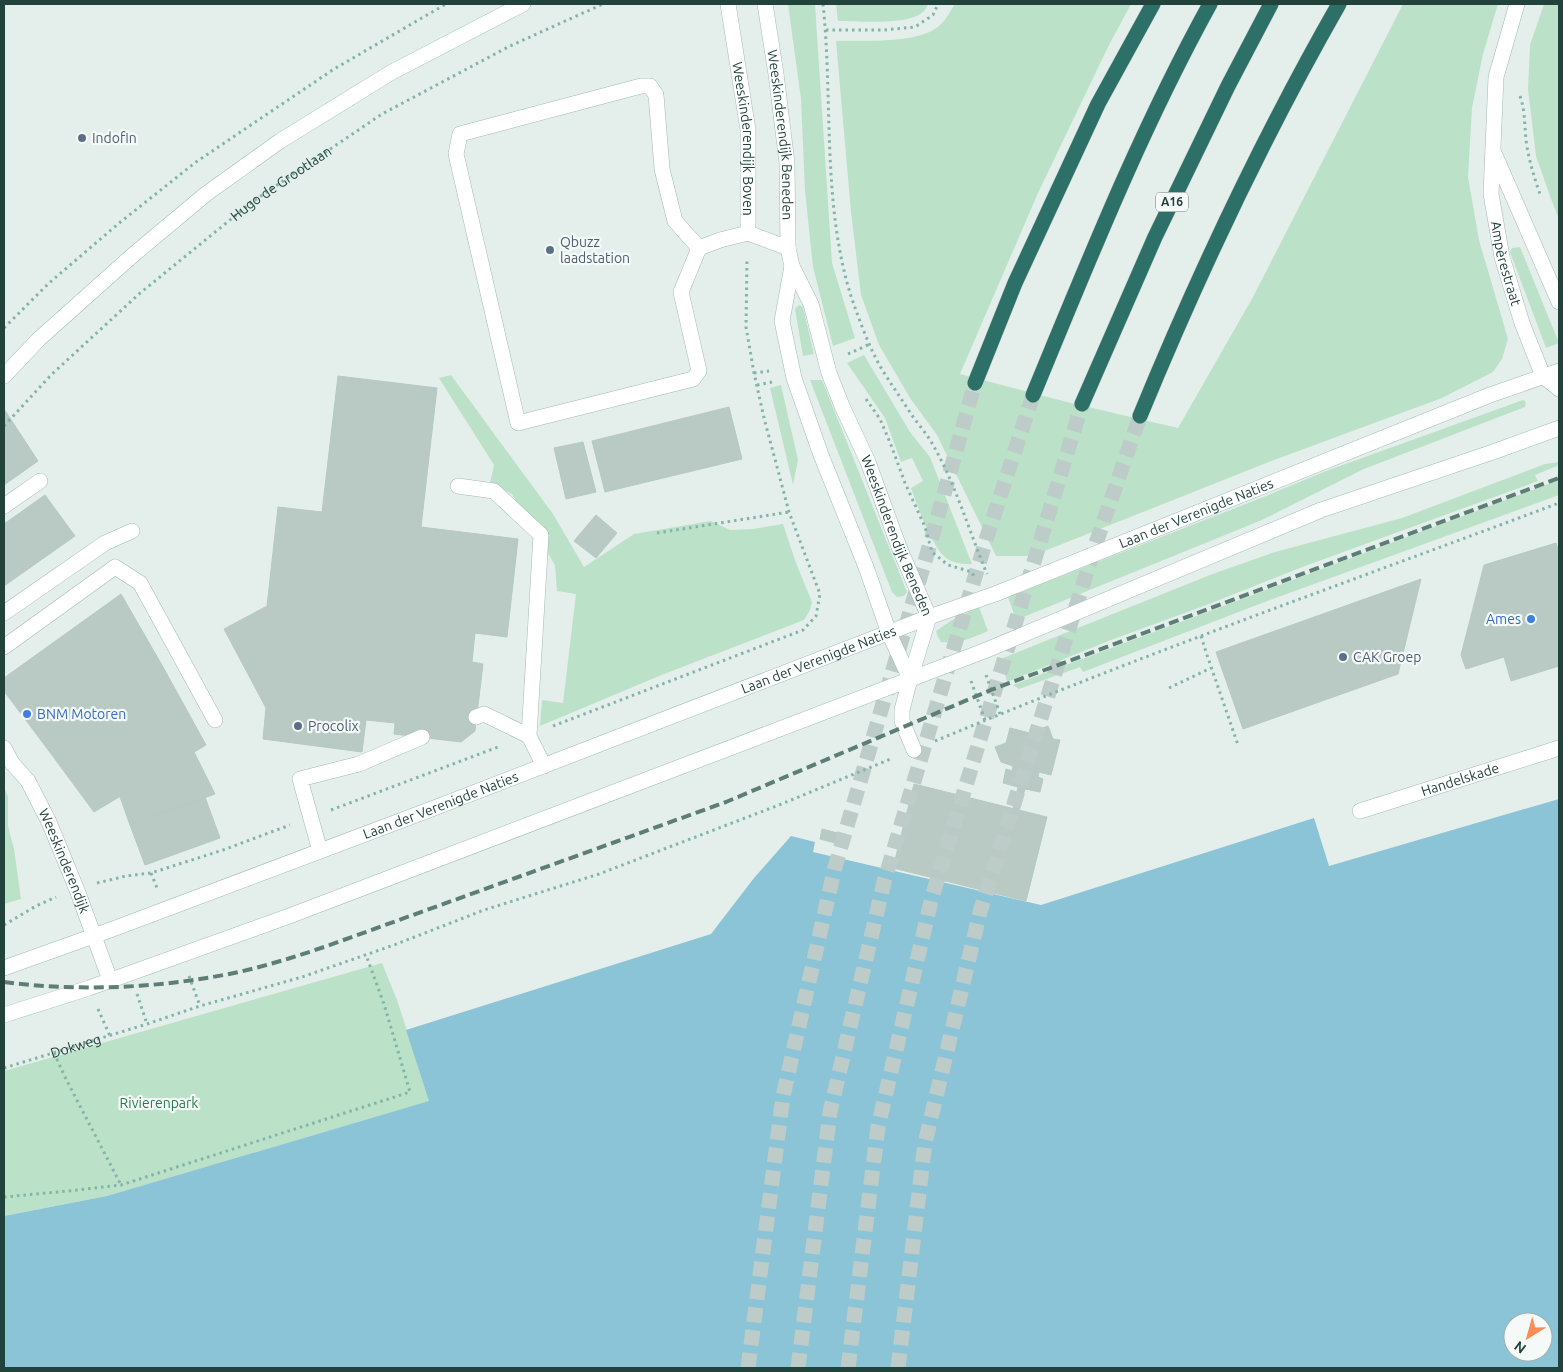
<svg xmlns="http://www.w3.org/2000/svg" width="1563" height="1372" font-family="Ubuntu,sans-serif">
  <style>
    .green { fill: #bce1c9 }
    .water { fill: #8ac4d6; fill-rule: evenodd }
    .building { fill: #b9cac4; stroke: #b6c9c3 }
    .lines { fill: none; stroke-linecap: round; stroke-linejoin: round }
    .highway-tunnel { stroke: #bdccc8; stroke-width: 15; stroke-dasharray: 15 8; stroke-linecap: butt }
    .lane-casing { stroke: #a6b8b3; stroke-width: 16 }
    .street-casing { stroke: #a6b8b3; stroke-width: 16 }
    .secondary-casing { stroke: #a2bbb4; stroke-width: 16 }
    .highway-casing { stroke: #c1cac8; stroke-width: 16 }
    .path { stroke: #83b4a8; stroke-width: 3; stroke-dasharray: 2.5 4; stroke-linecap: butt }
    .lane { stroke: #fff; stroke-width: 15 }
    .street { stroke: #fff; stroke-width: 15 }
    .secondary { stroke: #fff; stroke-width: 15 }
    .highway { stroke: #2c7067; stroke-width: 15 }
    .rail { stroke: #5d7d77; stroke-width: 4; stroke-dasharray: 10 5; stroke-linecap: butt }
    .service-dot { fill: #5c6f8a; stroke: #f5faf8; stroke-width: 2 }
    .shop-dot { fill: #3f7fe0; stroke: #f5faf8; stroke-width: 2 }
    .labels { text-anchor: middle; stroke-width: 4.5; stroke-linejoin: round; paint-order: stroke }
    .shield { fill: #f5faf8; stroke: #617974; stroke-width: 1 }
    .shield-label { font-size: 12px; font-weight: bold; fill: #22423c }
    .street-label { font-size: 14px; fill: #22423c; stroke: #f5faf8 }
    .service-label { font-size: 14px; fill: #4e5e75; stroke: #f5faf8; text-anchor: start }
    .shop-label { font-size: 14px; fill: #366cbe; stroke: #f5faf8; text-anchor: end }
    .park-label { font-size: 14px; fill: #297b50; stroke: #f5faf8 }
  </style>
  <rect width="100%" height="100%" fill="#e4efeb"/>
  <path class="green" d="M788 4H815L832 263 855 338 833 346 813 267 805 191 801 99Z
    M836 4H928C927 6 926 9 924 11 911 26 857 21 838 21Z
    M955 4H1131L1108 47 1038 193 960 374 1071 403 1178 428 1253 297 1403 4H1498L1483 54 1472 108 1468 177 1479 240 1508 339 1502 359 1493 372 1442 398 1274 460 1032 556H996L937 435 910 398 879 345 861 295 851 212 836 41C864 40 923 45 942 23 947 18 951 10 955 4Z
    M1544 4H1559V219L1551 199 1536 156 1528 89 1530 45Z
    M1520 247 1559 343 1546 348 1510 252 1512 248Z
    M799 305 803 307 814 354 803 356 795 309Z
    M864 355 910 432 930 457 972 564C965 564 956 564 949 560 932 550 918 507 911 488L923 481 912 458 901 462 885 418 847 363Z
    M451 375 553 514 584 567 634 534 711 521 730 530 753 529 783 524 796 563 812 602 810 610 804 620 664 674 540 726 542 700 563 703 576 594 557 591 555 565 512 494 490 483 494 465 439 378Z
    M810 380H822L907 592 904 596 897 597 892 592Z
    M781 385 798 460 793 485 770 388Z
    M1523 400 1526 402 1525 407 1364 469 1262 520 1016 620 1008 597 1266 496 1326 471Z
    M1559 462 1557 466 1535 475 1538 481 1305 566 1209 604 1111 640 1007 682 1002 661 1003 658 1210 575 1275 552 1402 518 1545 464Z
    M1559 480V495L1262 603 1083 672 1080 667 1019 689 1013 685Z
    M979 607 988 631C972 638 959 644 941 642L938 637 936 631 952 620Z
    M4 788 8 796V826L14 849 21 899 4 904Z
    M382 963 397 1000 430 1101 107 1196 4 1216V1071Z"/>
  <path class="water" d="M1559 799V1368H4V1216L107 1196 429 1101 406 1030 711 934 754 878 791 836 815 842 813 852 1041 905 1314 818 1329 866ZM1513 1322H1543V1352H1513Z"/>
  <path class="building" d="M338 376 437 388 421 527 518 539 507 637 475 633 472 662 483 664 475 731 461 742 394 734 395 723 366 720 362 752 263 739 266 708 224 629 267 606 278 507 322 512Z
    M729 407 742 459 605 492 592 441Z
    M4 409 38 461 4 485Z
    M583 442 596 492 566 499 554 448Z
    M45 495 75 536 4 586V524Z
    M596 515 617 533 596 558 574 541Z
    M1556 543 1559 552V666L1511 681 1504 657 1466 669 1461 655 1484 565Z
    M1421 579 1398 674 1243 729 1216 652Z
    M121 594 163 667 49 751 4 691V678Z
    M163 667 206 745 94 812 49 751Z
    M1048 726 1053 739 1060 740 1051 775 1039 772 1038 777 1043 779 1040 792 1025 789 1019 810 1013 809 1018 787 1003 783 1006 769 1012 771 1013 766 1001 762 995 747 1006 743 1010 728 1030 733Z
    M194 752 215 794 130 825 120 797Z
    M914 784 1047 817 1026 901 893 868Z
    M205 797 220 838 145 865 130 825Z
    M822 829 849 836 846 846 820 839Z"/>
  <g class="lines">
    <path class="highway-tunnel" d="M748 1368 783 1096 835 867 932 537 975 383
      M798 1368 830 1112 884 882 986 540 1033 395
      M848 1368 878 1127 932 897 1082 404
      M898 1368 925 1143 980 912 1095 546 1140 416"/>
    <g class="lane-casing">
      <path id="lane" d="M699 248 675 221 662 169 656 95 650 86H641L460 134 456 154 518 423 693 379 699 371 681 292 699 248 720 240 748 233
        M458 486 494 491 541 535 529 736 544 766
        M4 506 40 481
        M4 613 105 543 132 531
        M4 647 115 567 140 583 215 720
        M476 717 484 714 529 736
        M320 851 300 779 359 764 422 737"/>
    </g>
    <g class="street-casing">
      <g id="street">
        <path id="s3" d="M728 4 748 130V233L788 248"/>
        <path id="s4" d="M1517 4 1496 77 1491 194 1502 257 1522 323 1543 376 1559 389"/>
        <path d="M1494 153 1559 302"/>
        <path d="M910 679 902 710V721L914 750"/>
        <path id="s5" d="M4 748 12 763 28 781 49 822 77 890 110 980"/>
        <path id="s6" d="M1360 811 1559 748"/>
      </g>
    </g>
    <g class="secondary-casing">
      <g id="secondary">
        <path id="s7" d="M765 4 776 74 787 163 788 248 792 266 811 304 829 373 842 406 868 462 899 547 929 617 910 679"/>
        <path d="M792 266 782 321 794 378 821 455 866 567 889 633 910 679"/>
        <path d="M4 376 39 339 133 255 206 194 280 141 392 72 523 4"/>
        <path id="s8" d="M4 968 113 929 429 810 929 617 995 594 1490 395 1559 371"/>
        <path d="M4 1015 89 988 292 915 984 651 1321 510 1493 452 1559 428"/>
      </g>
    </g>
    <g class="highway-casing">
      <path id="highway" d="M975 383 1015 283 1098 104 1153 4
        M1033 395C1088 262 1141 129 1210 4
        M1082 404 1155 237 1228 86 1271 4
        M1140 416C1198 275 1263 137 1339 4"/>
    </g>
    <g class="path">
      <path d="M823 4C833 99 822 200 850 293 857 314 869 347 880 366 890 383 901 398 911 414 918 424 927 434 933 445 956 485 969 531 987 574"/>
      <path d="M826 30H884L915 27 933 15 938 4"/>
      <path d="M1520 96C1526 113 1524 129 1527 147 1530 164 1535 180 1541 197"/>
      <path d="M4 328 48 284 118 224 196 162 334 69 446 4"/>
      <path d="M848 354 870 344"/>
      <path d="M754 373 769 371"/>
      <path d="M757 385 772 382"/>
      <path d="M866 399 880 419 891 445 905 483 925 527 932 552 948 565 972 572 974 577"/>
      <path id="s1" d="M4 426 51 375 139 294 252 202 382 114 510 46 603 4"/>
      <path d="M657 533 789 512"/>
      <path d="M1201 636 1207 655 1238 745"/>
      <path d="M986 675 1000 714"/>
      <path d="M971 681 985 720"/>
      <path d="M1169 688 1211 668"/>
      <path d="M553 726 803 630 816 616 820 594 789 512 764 418 754 373 746 327 747 258"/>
      <path d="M935 741C1141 655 1351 581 1559 503"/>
      <path d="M331 810 498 747"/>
      <path d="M151 873 157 888"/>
      <path d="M97 883 126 876 151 873 223 850 290 825"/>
      <path d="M4 925 36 906 56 897"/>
      <path d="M189 976 200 1006"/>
      <path d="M137 994 147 1024"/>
      <path d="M98 1009 110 1036"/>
      <path d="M54 1053 66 1079 121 1185"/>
      <path id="s2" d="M4 1068 147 1024 200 1006 302 977 394 945 484 910 599 874 779 805 893 758"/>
      <path d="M4 1197 68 1191 121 1185 410 1092 384 1004 366 955"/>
    </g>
    <use href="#lane" class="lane"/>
    <use href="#street" class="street"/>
    <use href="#secondary" class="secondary"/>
    <use href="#highway" class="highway"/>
    <path class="rail" d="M4 982C82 992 162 988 239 972 269 965 298 956 327 946L726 802 991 690 1559 478"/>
  </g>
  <g class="service-dot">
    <circle cx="82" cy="138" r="5"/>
    <circle cx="550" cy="250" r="5"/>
    <circle cx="1343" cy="657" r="5"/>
    <circle cx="298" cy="726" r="5"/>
  </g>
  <g class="shop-dot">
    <circle cx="1531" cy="619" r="5"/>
    <circle cx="27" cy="714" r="5"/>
  </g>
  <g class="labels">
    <rect class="shield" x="1156" y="192.5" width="32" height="19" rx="4"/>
    <g class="shield-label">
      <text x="1172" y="206">A16</text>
    </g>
    <g class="street-label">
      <text dy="5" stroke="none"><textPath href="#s7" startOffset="132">Weeskinderendijk Beneden</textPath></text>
      <text dy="5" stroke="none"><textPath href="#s3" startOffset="136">Weeskinderendijk Boven</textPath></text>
      <text dy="5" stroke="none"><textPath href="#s1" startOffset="369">Hugo de Grootlaan</textPath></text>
      <text dy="5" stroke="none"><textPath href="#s4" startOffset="264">Ampèrestraat</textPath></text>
      <text dy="5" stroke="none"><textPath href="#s8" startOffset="1276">Laan der Verenigde Naties</textPath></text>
      <text dy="5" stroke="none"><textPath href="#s7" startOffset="554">Weeskinderendijk Beneden</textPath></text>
      <text dy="5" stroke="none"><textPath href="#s8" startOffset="871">Laan der Verenigde Naties</textPath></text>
      <text dy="5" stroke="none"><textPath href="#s6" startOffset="105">Handelskade</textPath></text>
      <text dy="5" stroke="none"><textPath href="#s8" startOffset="466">Laan der Verenigde Naties</textPath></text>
      <text dy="5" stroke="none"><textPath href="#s5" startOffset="129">Weeskinderendijk</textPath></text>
      <text dy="5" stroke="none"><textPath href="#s2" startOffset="75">Dokweg</textPath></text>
    </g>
    <g class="service-label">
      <text x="92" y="143">Indofin</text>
      <text x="560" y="247">Qbuzz<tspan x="560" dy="16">laadstation</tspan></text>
      <text x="1353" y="662">CAK Groep</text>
      <text x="308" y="731">Procolix</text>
    </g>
    <g class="shop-label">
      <text x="1521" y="624">Ames</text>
      <text x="37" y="719" text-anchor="start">BNM Motoren</text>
    </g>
    <g class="park-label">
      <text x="159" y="1108">Rivierenpark</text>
    </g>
  </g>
  <rect width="1563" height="1372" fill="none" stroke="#22423c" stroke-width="10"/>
  <g transform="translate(1528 1337) rotate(217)"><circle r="24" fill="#f5faf8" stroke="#a1b0ad"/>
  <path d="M0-4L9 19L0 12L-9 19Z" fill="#fa8c57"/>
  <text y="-8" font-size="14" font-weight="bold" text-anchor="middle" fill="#22423c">N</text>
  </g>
</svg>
